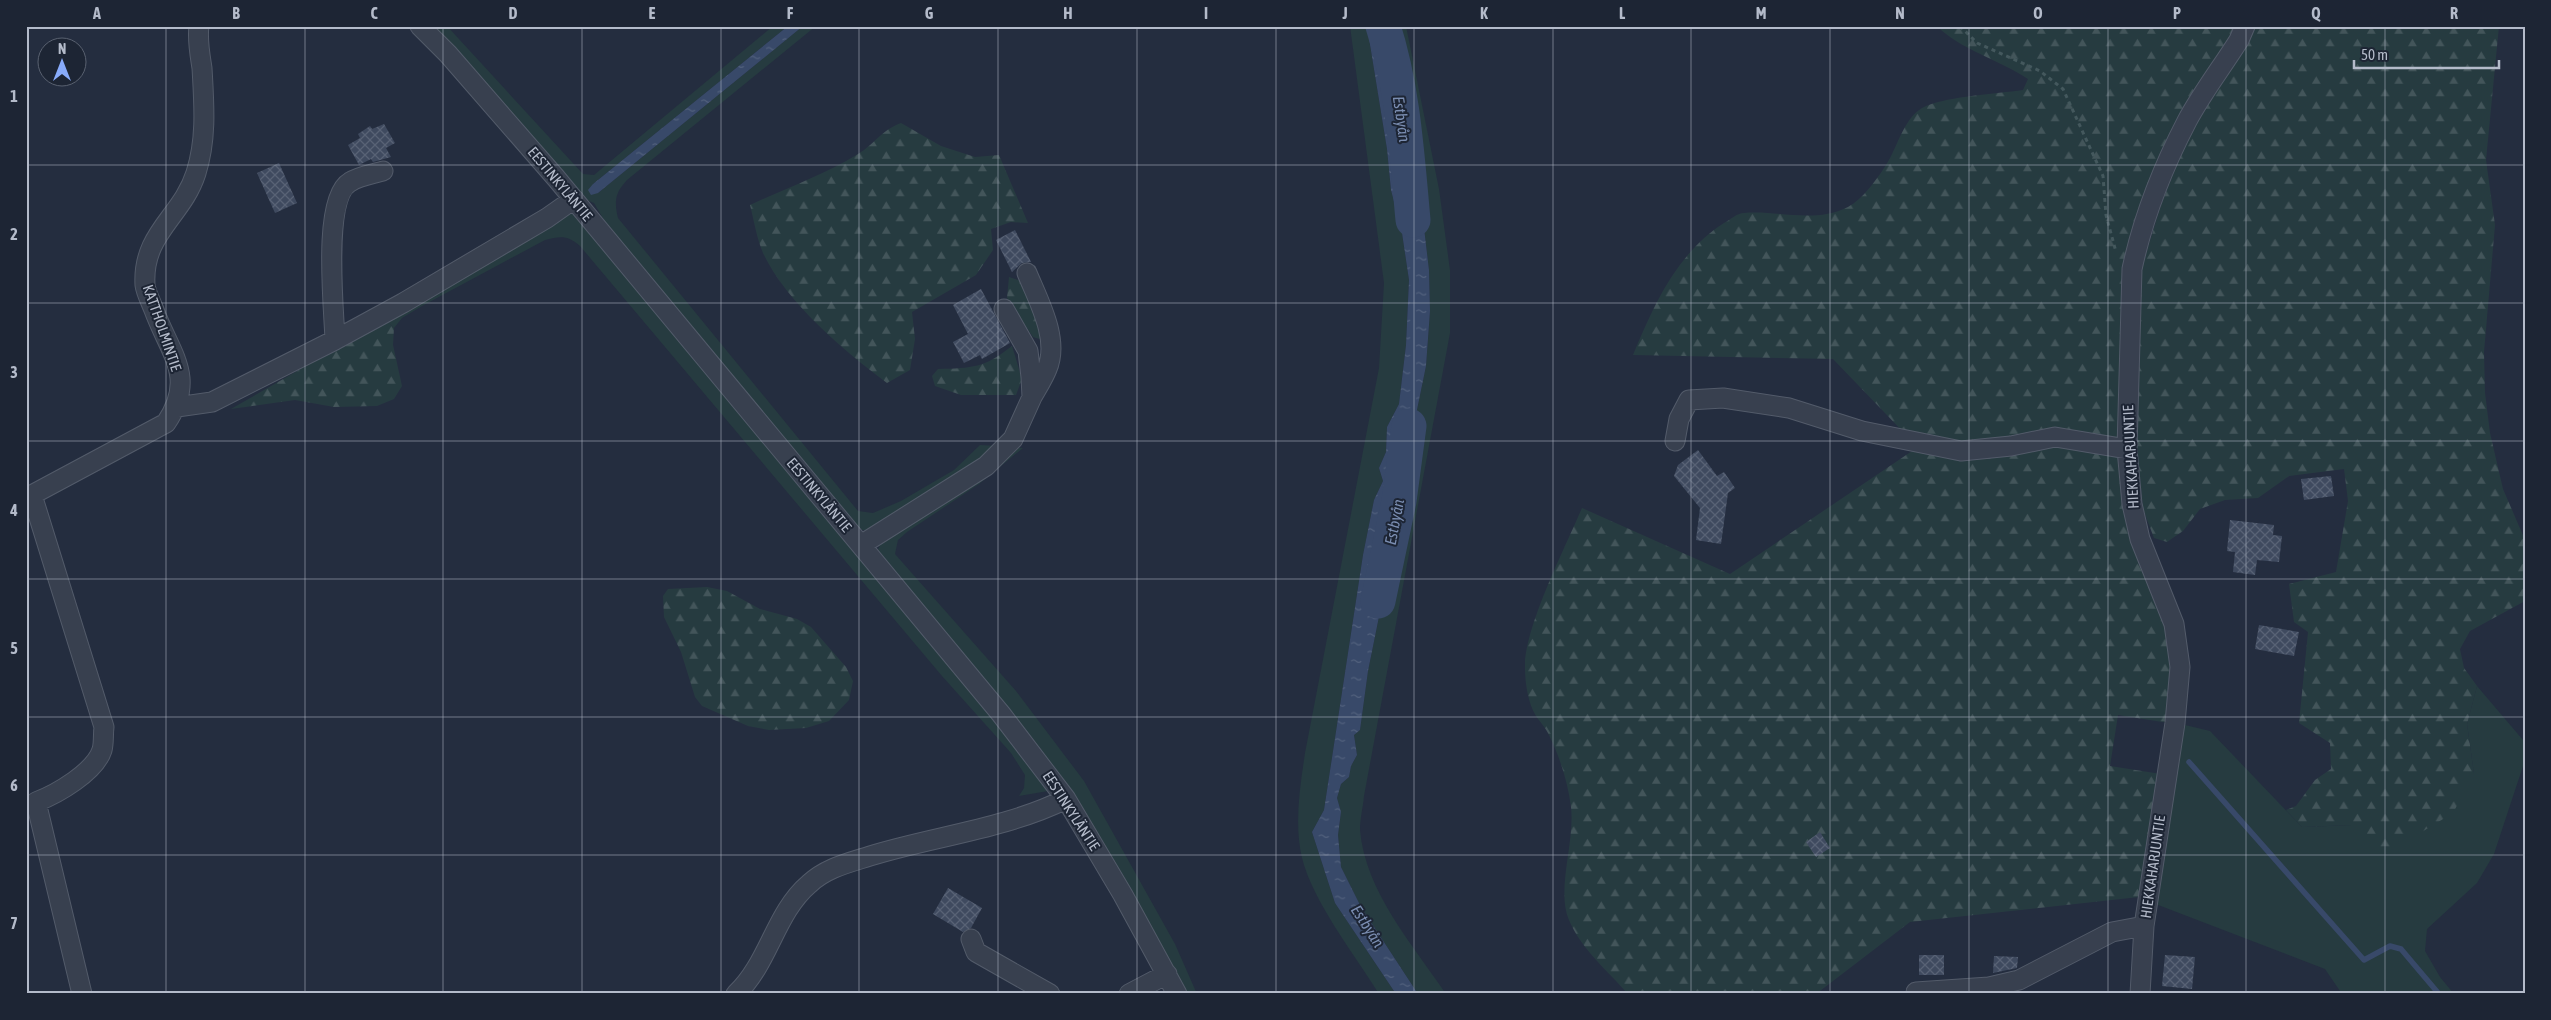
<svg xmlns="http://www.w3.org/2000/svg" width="2551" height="1020" font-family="'Asap Condensed',sans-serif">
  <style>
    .green { fill: #263b40 }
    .forest { fill: url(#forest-firs) }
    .water { fill: url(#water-ripples) }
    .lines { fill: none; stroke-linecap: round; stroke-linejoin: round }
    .stream { stroke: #384969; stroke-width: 5.5 }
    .river { stroke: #384969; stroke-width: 35 }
    .building { fill: url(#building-cross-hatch) }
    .minor-casing { stroke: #535b6a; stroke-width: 21 }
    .path { stroke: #44585d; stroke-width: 3; stroke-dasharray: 4 4; stroke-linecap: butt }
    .minor { stroke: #38404f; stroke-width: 19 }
    .grid { fill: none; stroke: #b4bbca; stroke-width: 1; stroke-opacity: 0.55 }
    .labels { text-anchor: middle; stroke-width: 4; stroke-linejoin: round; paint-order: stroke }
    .street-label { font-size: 15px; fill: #b4bbca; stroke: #1d2534 }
    .water-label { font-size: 16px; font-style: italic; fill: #7b8eb2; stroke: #1d2534 }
    .neatline { fill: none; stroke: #b4bbca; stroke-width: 2 }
    .grid-label { font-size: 16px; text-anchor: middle; font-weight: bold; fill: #b4bbca }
  </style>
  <defs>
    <pattern id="forest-firs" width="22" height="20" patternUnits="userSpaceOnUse" patternTransform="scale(1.25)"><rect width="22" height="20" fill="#263b40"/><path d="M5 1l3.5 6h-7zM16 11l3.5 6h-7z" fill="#43555a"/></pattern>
    <pattern id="water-ripples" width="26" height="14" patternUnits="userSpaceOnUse" patternTransform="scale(1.25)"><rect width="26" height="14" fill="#384969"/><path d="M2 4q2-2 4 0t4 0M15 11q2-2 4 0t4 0" fill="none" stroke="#52617d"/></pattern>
    <pattern id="building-cross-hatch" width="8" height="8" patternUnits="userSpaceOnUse" patternTransform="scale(1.25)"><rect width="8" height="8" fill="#3f4a5f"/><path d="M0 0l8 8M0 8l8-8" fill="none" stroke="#586275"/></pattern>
  </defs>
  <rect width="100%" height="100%" fill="#242d3f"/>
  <path class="green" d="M433 26H447L583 174 594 175 773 26H788L593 184 598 193 803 26H816L627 180C615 193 614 201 618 218L858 511 873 513 901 501 954 470 980 445 999 446 993 453 869 531 857 529 607 225 594 203 587 200Z
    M1350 26H1367L1387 149 1391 190 1402 233 1409 280 1406 345 1399 404 1387 427 1386 452 1379 468 1383 481 1374 500 1363 555 1324 810 1312 832 1335 903 1396 994H1379C1355 955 1313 902 1302 858 1294 824 1300 787 1305 753L1379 368 1384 283Z
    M1390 26H1406L1439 189 1450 270V333L1364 796C1363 807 1360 819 1360 830 1365 891 1413 945 1446 994H1418L1361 907 1341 867 1338 835 1341 812 1337 798 1341 784 1349 777 1351 766 1357 755 1354 735 1360 730 1368 671 1388 572 1389 513 1398 494 1412 434 1426 366 1430 311 1429 270 1422 211 1406 165 1402 93Z
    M569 213 575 215 1014 742 1048 791 1019 796 1024 788 1025 775 1011 753 942 676 580 246C568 235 560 236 545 240L422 306 402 318 394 328 386 320Z
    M1010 447 1023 448 979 484 907 532 898 540 895 554 1016 691 1084 781 1175 944 1197 994H1186C1155 936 1126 876 1090 821 1028 728 955 644 882 560L878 549 883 540Z
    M2477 686 2523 740 2525 760 2494 854 2477 883 2427 929 2425 951 2440 977 2454 994H2342L2325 969 2153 903 2181 724 2210 731 2302 827 2351 825 2474 774 2467 724Z"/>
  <path class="forest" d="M1937 26H2237L2147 195 2120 442 1964 444 1909 438 1833 359 1633 355C1654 305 1676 254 1724 223 1730 220 1737 213 1744 213 1779 210 1814 224 1848 207 1863 199 1877 179 1886 165 1898 147 1904 115 1926 106 1951 96 1995 94 2023 90L2028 79C2000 60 1959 49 1937 26Z
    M2252 26H2499L2486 160 2495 225 2484 352 2485 393 2490 433 2503 489 2525 540V601L2470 631 2460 649 2464 668 2477 686 2467 724 2474 774 2453 813 2397 847 2374 849 2351 825 2302 827 2286 810 2296 806 2315 780 2331 769 2330 743 2299 723 2308 632 2294 622 2289 584 2336 572 2348 501 2344 469 2289 476 2258 498 2225 500 2200 509 2183 531 2167 542 2154 538 2143 509 2136 436 2142 267 2161 205 2192 125Z
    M901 123 941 146 975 157 999 155 1028 223 1011 222 991 229 993 250 976 275 912 312 915 339 910 370 887 383C844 351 786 302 763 253 757 239 754 221 750 205 786 188 824 175 858 154 875 144 880 131 901 123Z
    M1009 277 1024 282 1043 340 1033 337 1007 298Z
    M386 320 394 328 393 345 402 386 394 399 377 406 334 407 295 400 231 409Z
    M1012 346 1022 379 1016 395H961L935 386 932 376 938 369C973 368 984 368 1012 346Z
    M2060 445 2123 455 2169 631 2177 670 2169 723 2118 715 2110 766 2161 774 2139 897 1910 922 1816 994H1628C1608 971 1581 949 1569 920 1556 890 1575 843 1571 807 1568 783 1560 757 1549 735 1546 728 1540 722 1536 716 1528 703 1525 683 1525 668 1524 628 1565 548 1582 508L1730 574 1918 447Z
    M707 587 727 591 760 609 797 619 811 627 846 667 853 681 849 700 829 721 806 728 769 730 748 726 702 706 695 697 681 652 664 617 663 596 668 589Z"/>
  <path class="water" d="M788 26H803L598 193 591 195 588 190 593 184Z
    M1367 26H1390L1402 93 1406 165 1422 211 1429 270 1430 311 1426 366 1412 434 1398 494 1389 513 1388 572 1368 671 1360 730 1354 735 1357 755 1351 766 1349 777 1341 784 1337 798 1341 812 1338 835 1341 867 1361 907 1418 994H1396L1335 903 1312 832 1324 810 1363 555 1374 500 1383 481 1379 468 1386 452 1387 427 1399 404 1406 345 1409 280 1402 233 1391 190 1387 149Z"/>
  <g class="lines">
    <path class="stream" d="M2189 762 2364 960 2390 946 2401 949 2439 994"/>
    <path class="river" d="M1383 26C1403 88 1407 155 1413 220
      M1378 601 1399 501 1409 426"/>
  </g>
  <path class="building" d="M384 124 395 143 386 148 391 157 373 162 371 159 359 165 348 145 360 138 358 134 370 126 372 129Z
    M279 163 297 203 275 213 257 173Z
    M1015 230 1031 262 1022 263 1012 272 996 240Z
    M981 289 1010 343 982 359 980 355 964 363 953 342 968 334 953 305Z
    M1698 450 1717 476 1724 472 1735 488 1728 493 1721 544 1696 540 1700 508 1674 476 1678 465Z
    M2331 476 2334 496 2304 500 2301 479Z
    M2230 520 2274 525 2273 535 2282 536 2279 562 2257 560 2255 575 2233 572 2235 552 2227 551Z
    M2259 625 2299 632 2294 656 2255 649Z
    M1820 832 1830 848 1816 857 1806 842Z
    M948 888 982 908 971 928 963 932 933 914Z
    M1919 955H1944V975H1919Z
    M2165 955 2195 957 2192 989 2162 986Z
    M1994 956 2018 957 2017 968 1993 973Z"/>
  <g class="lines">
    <g class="minor-casing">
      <path id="minor" d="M420 26 448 54 556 178 1001 714 1066 799 1123 895 1177 994
        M383 171C373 174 359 176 350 182 322 198 334 309 335 340L403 303 547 218 574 199
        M1027 273C1038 300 1060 339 1047 369 1043 379 1037 388 1032 397
        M177 407 212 402 335 340
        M1675 441 1679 419 1689 400 1723 398 1789 408 1862 431 1961 451 2011 446 2055 437 2127 449
        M32 495 104 727C103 734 104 743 102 750 95 772 57 794 36 802L82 994
        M26 498 166 423C197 377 170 354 154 310 151 302 146 293 145 285 142 233 182 217 196 173 207 138 204 104 202 68 200 55 197 40 199 26
        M861 545 986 466 1013 439 1032 397 1031 377 1028 351 1004 309
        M971 939 976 952 1050 994
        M1916 992 1989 987 2019 980 2112 932 2144 926
        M736 994C769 963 775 913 809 884 826 868 848 863 870 856 935 836 1005 829 1066 799
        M1129 994 1167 974
        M2140 994 2144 926 2175 723 2180 667 2174 624 2140 539 2132 504 2127 449 2132 269C2143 218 2163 167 2187 121 2202 93 2222 67 2239 40L2245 26"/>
    </g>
    <path class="path" d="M1960 26 1977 43 2040 71 2063 89 2103 176 2106 215 2116 252"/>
    <use href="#minor" class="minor"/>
  </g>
  <path class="grid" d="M166 26V994M305 26V994M443 26V994M582 26V994M721 26V994M859 26V994M998 26V994M1137 26V994M1276 26V994M1414 26V994M1553 26V994M1691 26V994M1830 26V994M1969 26V994M2108 26V994M2246 26V994M2385 26V994M26 165H2525M26 303H2525M26 441H2525M26 579H2525M26 717H2525M26 855H2525"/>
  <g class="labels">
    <g class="street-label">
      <text transform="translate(560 184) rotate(50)" y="5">EESTINKYLÄNTIE</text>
      <text transform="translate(162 328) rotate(71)" y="5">KATTHOLMINTIE</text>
      <text transform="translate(2131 457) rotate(-93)" y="5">HIEKKAHARJUNTIE</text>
      <text transform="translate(819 495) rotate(50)" y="5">EESTINKYLÄNTIE</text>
      <text transform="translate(1071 811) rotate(57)" y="5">EESTINKYLÄNTIE</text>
      <text transform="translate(2153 867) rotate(-82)" y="5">HIEKKAHARJUNTIE</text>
    </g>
    <g class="water-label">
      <text transform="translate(1402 119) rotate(82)" y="6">Estbyån</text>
      <text transform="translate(1394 522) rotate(-79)" y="6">Estbyån</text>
      <text transform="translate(1368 926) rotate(57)" y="6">Estbyån</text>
    </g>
  </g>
  <rect width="2551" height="1020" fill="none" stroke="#1d2534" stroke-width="55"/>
  <g transform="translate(62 62)"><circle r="24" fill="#1d2534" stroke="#596170"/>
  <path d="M0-4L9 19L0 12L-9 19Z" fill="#88abfb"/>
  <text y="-8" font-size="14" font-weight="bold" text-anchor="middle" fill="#b4bbca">N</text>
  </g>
  <path d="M2354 60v8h145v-8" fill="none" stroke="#b4bbca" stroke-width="2.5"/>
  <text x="2361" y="60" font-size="15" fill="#b4bbca" stroke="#1d2534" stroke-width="4" paint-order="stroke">50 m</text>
  <rect x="28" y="28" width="2496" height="964" class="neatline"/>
  <g class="grid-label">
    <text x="97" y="19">A</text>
    <text x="236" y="19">B</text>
    <text x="374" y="19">C</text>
    <text x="513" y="19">D</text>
    <text x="652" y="19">E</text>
    <text x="790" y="19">F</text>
    <text x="929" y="19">G</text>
    <text x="1068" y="19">H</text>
    <text x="1206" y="19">I</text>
    <text x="1345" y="19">J</text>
    <text x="1484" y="19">K</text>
    <text x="1622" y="19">L</text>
    <text x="1761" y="19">M</text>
    <text x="1900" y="19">N</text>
    <text x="2038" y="19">O</text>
    <text x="2177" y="19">P</text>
    <text x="2316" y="19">Q</text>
    <text x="2454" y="19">R</text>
    <text x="14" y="102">1</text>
    <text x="14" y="240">2</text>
    <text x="14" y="378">3</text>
    <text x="14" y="516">4</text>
    <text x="14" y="654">5</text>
    <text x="14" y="791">6</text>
    <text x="14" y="929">7</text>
  </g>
</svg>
